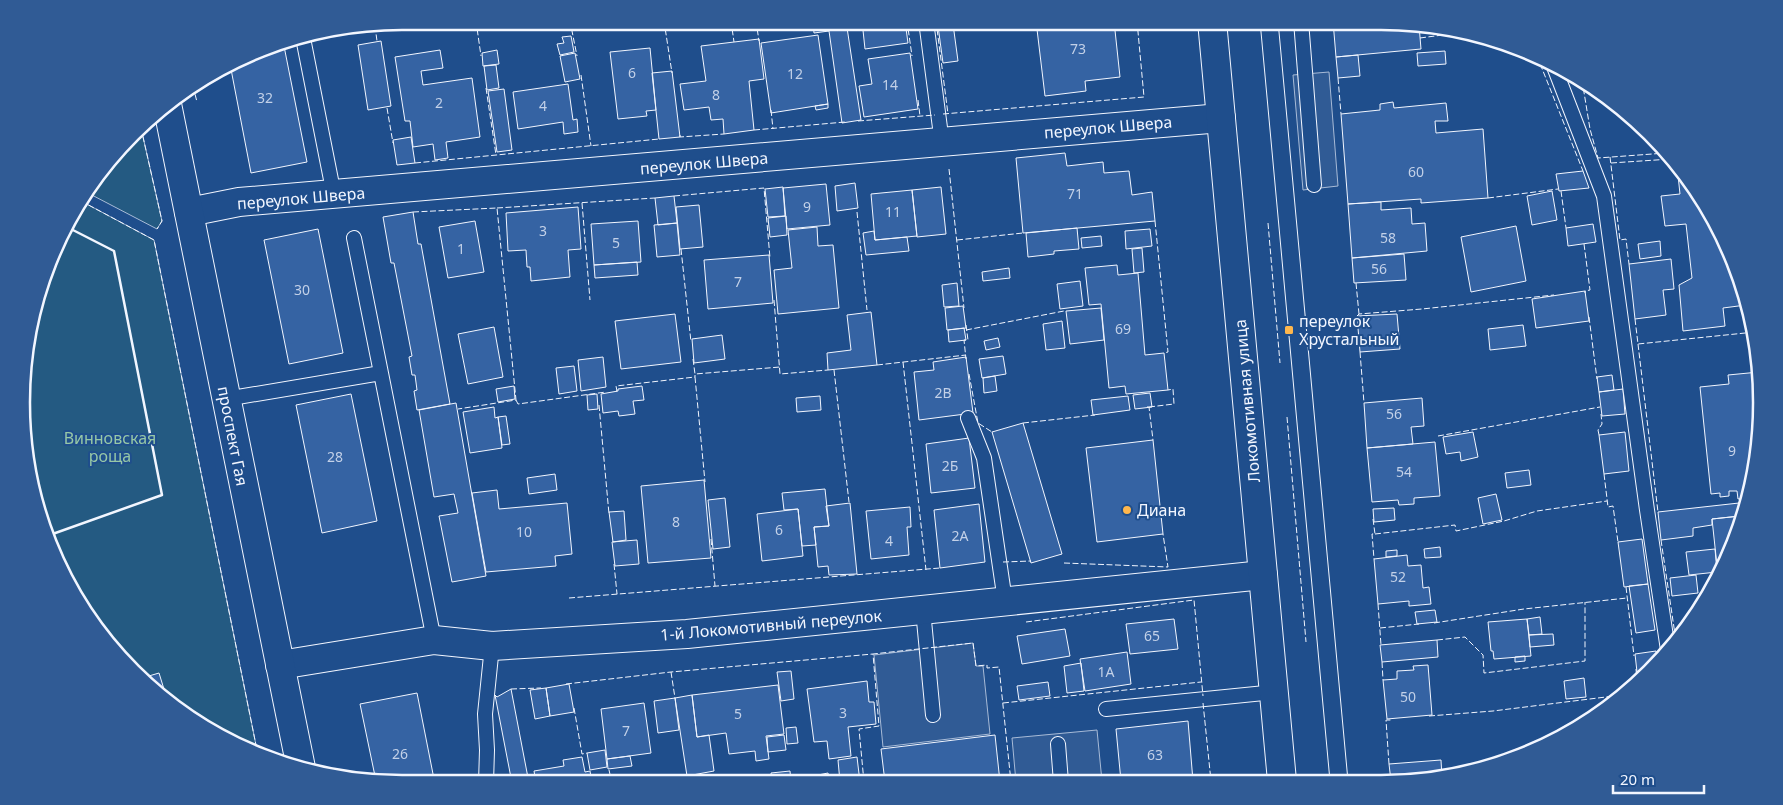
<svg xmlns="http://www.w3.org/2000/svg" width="1783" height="805" font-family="'Noto Sans',sans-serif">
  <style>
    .green { fill: #245a82; stroke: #a8bbd7 }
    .parking { fill: #305b95; stroke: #a8bbd7 }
    .building { fill: #3563a3; stroke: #f2f6ff }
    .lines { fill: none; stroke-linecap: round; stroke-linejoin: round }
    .service-casing { stroke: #f2f6ff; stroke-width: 16 }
    .minor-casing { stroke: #f2f6ff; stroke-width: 30 }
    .secondary-casing { stroke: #f2f6ff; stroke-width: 30 }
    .primary-casing { stroke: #f2f6ff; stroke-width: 30 }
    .service { stroke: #1f4e8c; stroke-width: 14 }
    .minor { stroke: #1f4e8c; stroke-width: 28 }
    .secondary { stroke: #1f4e8c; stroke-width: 28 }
    .primary { stroke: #1f4e8c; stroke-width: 28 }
    .tram { stroke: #f2f6ff; stroke-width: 1 }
    .fence { stroke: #f2f6ff; stroke-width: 1; stroke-dasharray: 6 2.5; stroke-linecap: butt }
    .wall { stroke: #f2f6ff; stroke-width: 2.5 }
    .poi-dot { fill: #ffb74d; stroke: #1f4e8c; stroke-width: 2 }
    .labels { text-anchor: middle; stroke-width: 4; stroke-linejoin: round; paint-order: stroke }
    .number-label { font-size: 14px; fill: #c3d1e8 }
    .street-label { font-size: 16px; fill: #f2f6ff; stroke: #1f4e8c }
    .poi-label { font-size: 16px; fill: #f2f6ff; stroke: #1f4e8c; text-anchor: start }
    .park-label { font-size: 16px; fill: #97c8a6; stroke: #1f4e8c }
    .rim { fill: none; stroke: #f2f6ff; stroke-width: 2.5 }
  </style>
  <rect width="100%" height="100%" fill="#1f4e8c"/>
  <path class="green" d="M141 128 162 221 157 229 88 193Z
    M81 201 154 240 258 755 151 689 72 593 42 525 25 453 29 328 72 212Z"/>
  <path class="parking" d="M1329 72 1338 186 1303 190 1293 75Z
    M973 643 976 666H983L990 734 883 747 874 655Z
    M1097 730 1102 781 1016 782 1012 738Z"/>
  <path class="building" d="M813 21H846L861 120 842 123 829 31 814 33Z
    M862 21H905L908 43 865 49Z
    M938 21H962L939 24Z
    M1036 21H1114L1120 77 1085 81 1086 91 1045 96Z
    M1333 21H1381L1419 25 1421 49 1336 57Z
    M953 24 958 61 943 63 938 26Z
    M818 35 828 104 771 113 761 43Z
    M571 36 574 52 560 55 557 44 564 43 562 37Z
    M759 39 764 79 749 81 754 130 724 134 723 119 711 120 709 107 684 110 680 84 706 81 701 46Z
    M283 41 307 162 251 173 230 64Z
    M381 41 391 106 368 110 358 45Z
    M650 48 656 110 646 111 647 116 618 119 610 52Z
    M440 50 443 68 421 71 423 85 472 78 480 137 446 142 448 158 435 160 433 144 413 147 410 121H405L395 57Z
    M497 50 499 64 483 66 482 53Z
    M1445 51 1446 64 1418 66 1417 53Z
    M575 53 580 79 565 82 560 56Z
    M910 53 918 109 864 117 859 86 872 84 868 59Z
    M1358 55 1360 76 1338 78 1336 57Z
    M496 65 499 88 487 90 484 66Z
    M672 71 680 137 659 139 652 73Z
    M568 84 573 120 577 119 578 132 564 134 563 122 518 129 513 92Z
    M504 89 512 150 497 152 488 91Z
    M1393 102 1394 108 1446 103 1448 121H1435L1436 133 1483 129 1488 198 1421 203V199L1348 204 1341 114 1380 110V104Z
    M828 104V108L816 110 815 106Z
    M411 137 415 163 397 165 393 140Z
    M1065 153 1067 166 1103 162 1104 173 1129 171 1132 195 1152 192 1155 221 1023 233 1016 158Z
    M1677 166 1697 190 1733 256 1746 299V305L1723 308 1725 326 1683 331 1679 285 1692 278 1686 224 1665 226 1661 196 1680 194Z
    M1583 171 1589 188 1559 191 1556 174Z
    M855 183 858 208 837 211 835 186Z
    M826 184 830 225 787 229 783 188Z
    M783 187 785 216 768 217 765 189Z
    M941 187 946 234 917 237 912 190Z
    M912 190 917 236 875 240 871 194Z
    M1552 191 1557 220 1532 225 1527 196Z
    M674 196 677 223 658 225 655 198Z
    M1381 202V210L1411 208 1412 224 1425 223 1427 251 1352 258 1348 204Z
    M699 205 703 247 680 249 676 207Z
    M578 207 581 249 568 250 570 277 531 281 530 267H527L526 250 508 251 506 213Z
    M413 212 418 244H421L450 404 417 410 414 391 417 390 415 375H412L409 357 412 356 394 263H391L383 217Z
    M786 216 787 235 770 237 768 218Z
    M475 221 484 272 448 278 439 227Z
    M638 221 641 262 594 265 591 224Z
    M677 223 680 255 657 257 654 225Z
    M1593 224 1596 242 1568 246 1566 228Z
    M1516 226 1526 281 1471 292 1461 237Z
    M817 227 818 246 833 245 839 308 778 314 774 270 792 268 788 230Z
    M1077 228 1079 249 1054 251V254L1028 257 1026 233Z
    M318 229 343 353 289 364 264 240Z
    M1150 229 1152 246 1126 249 1125 231Z
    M874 231 875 240 907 237 909 251 866 255 863 233Z
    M1101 236 1102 246 1082 248 1081 238Z
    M1660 241 1661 256 1640 259 1638 244Z
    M1142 248 1144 272 1134 273 1132 249Z
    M1404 254 1406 280 1354 283 1352 258Z
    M769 255 773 303 708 309 704 260Z
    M1671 259 1674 289 1663 290 1666 315 1635 319 1629 264Z
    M637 262 638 275 595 278 594 265Z
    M1117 265 1118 275 1138 273 1145 355 1164 353 1168 390 1126 394 1125 386 1109 388 1101 304 1089 305 1085 268Z
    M1009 268 1010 278 983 281 982 272Z
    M1080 281 1083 306 1060 309 1057 284Z
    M957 283 959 306 944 307 942 285Z
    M1585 291 1589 321 1536 328 1532 299Z
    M963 306 966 328 947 330 945 308Z
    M1101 308 1104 340 1070 344 1066 311Z
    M871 312 877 365 828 370 827 353 851 350 847 315Z
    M675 314 681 362 621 369 615 321Z
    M1397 314 1400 349 1360 352 1357 316Z
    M1062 321 1065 348 1046 350 1043 324Z
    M1523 325 1526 346 1490 350 1488 329Z
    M494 327 503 377 468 384 458 334Z
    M964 328 966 340 949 342 948 330Z
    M722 335 725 359 694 363 692 339Z
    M998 338 1000 347 986 350 984 341Z
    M1003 356 1006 374 982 378 979 359Z
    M603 357 606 387 581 391 578 360Z
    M966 357 973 413 919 420 914 372 934 370 933 362Z
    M574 366 577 391 559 394 556 368Z
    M1759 372 1760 385 1755 386 1760 425 1754 477 1748 498 1738 499 1737 491H1729V496L1720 497V493L1711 494 1700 387 1729 384 1728 375Z
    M1612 375 1614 390 1599 392 1597 377Z
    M995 376 997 391 984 393 983 378Z
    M514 386 515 399 498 402 496 389Z
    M642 386 644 400 633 401 635 414 619 416 618 411 603 413 601 394 618 391V389Z
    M1623 389 1625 414 1602 416 1599 392Z
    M1150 393 1152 407 1135 409 1133 395Z
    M351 394 377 521 322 533 296 405Z
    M597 394 598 409 588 410 587 395Z
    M820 396 821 410 797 412 796 398Z
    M1128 396 1130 410 1093 415 1091 400Z
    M1422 398 1424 426 1411 427 1413 444 1367 448 1364 403Z
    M456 403 486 576 452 582 439 516 458 513 454 494 434 497 419 410Z
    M494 407 495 418 498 417 502 448 470 453 463 412Z
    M506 416 510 444 502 445 498 417Z
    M1023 423 1062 554 1031 563 992 432Z
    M1473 432 1478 457 1461 461 1460 452 1446 454 1443 437Z
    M1625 432 1629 471 1604 474 1599 435Z
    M969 438 975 488 931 493 926 444Z
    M1153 440 1163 534 1097 542 1086 448Z
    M1435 442 1440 496 1414 498V504L1399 505 1398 500 1372 502 1367 448Z
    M1529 470 1531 485 1507 488 1505 473Z
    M555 474 557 490 529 494 527 478Z
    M704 480 711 558 648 563 641 486Z
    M825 489 829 526 814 527 816 545 802 546 798 509 784 510 782 493Z
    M497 490 499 509 567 503 572 554 555 556 556 566 486 572 472 493Z
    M1496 494 1502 520 1483 524 1478 498Z
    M725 498 730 547 713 549 708 500Z
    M850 503 857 574 829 575 828 566 818 567 814 527 829 526 826 506Z
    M1739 503 1740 516 1712 519V525L1693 528V536L1661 540 1658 512Z
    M979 504 985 562 940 568 934 510Z
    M910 507 911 527H907L909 555 871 559 866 511Z
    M1394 508 1395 520 1374 522 1373 509Z
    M798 509 803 556 762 561 757 514Z
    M624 511 626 540 613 542 609 512Z
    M1740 516H1743L1733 548 1718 575 1712 519Z
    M1642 539 1648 584 1624 587 1618 542Z
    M637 540 639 564 615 566 612 542Z
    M1440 547 1441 557 1425 558 1424 549Z
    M1715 549 1717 572 1689 575 1686 552Z
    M1397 550V556L1386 557V551Z
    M1407 555 1408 566 1421 565 1423 588 1429 587 1431 604 1409 606V601L1378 604 1374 559Z
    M1696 575 1698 593 1672 596 1670 578Z
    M1648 584 1655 630 1636 633 1629 586Z
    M1435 610 1437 622 1417 624 1415 612Z
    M1540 617 1542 634 1529 635 1527 619Z
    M1174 619 1178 649 1130 654 1126 624Z
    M1527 619 1531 656 1494 659 1493 651H1491L1488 622Z
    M1065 629 1070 656 1022 664 1017 636Z
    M1553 634 1554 645 1530 647 1529 635Z
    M1437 640 1438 657 1382 662 1380 645Z
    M1656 651 1658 660 1647 670 1637 672 1635 654Z
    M1127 652 1131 684 1085 691 1080 659Z
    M1525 656V661L1515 662V657Z
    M1081 663 1084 691 1067 693 1064 666Z
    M1428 665 1432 715 1387 719 1383 680 1397 679V671L1414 670 1413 666Z
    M791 671 794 699 781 701 777 672Z
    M159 673 167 699 151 689 142 678Z
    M1584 678 1586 697 1566 699 1564 681Z
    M867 681 869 702H874L876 724 848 727 851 756 829 759 827 741 814 742 807 689Z
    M1048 682 1050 696 1019 700 1017 686Z
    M569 684 574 712 550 716 546 688Z
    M778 685 784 734 766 736 769 759 756 761 755 751 729 754 726 733 697 737 692 695Z
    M546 688 550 716 535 719 530 690Z
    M511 689 529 783H512L495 695 497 697Z
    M417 693 435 784H402L376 781 360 704Z
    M692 695 697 737 709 735 714 771 687 776 675 698Z
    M675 698 679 730 658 733 654 701Z
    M644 703 651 753 607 759 601 709Z
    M1188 721 1193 781H1121L1116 729Z
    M796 727 798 743 787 744 786 728Z
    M784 735 786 750 768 752 767 737Z
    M995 735 1000 782H885L881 749Z
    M605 750 607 767 590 770 587 753Z
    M630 756 632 766 608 769 607 759Z
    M582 757 585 772 590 771 592 783H536L534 771 564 766 563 760Z
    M857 757 860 782H840L838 760Z
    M1441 760 1442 777 1431 780 1391 781 1389 764Z
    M790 771 791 782 772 783 771 773Z
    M828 773 830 782H814L813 776Z"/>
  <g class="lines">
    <g class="service-casing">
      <path id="service" d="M926 21 942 143
        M1301 21 1314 185
        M303 38 334 195
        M1553 64 1604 196 1647 510 1668 650
        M354 238 381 373
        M226 399 381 373 434 640
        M968 418 984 458 1005 601
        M923 610 933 715
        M1106 709 1274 692
        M1058 744 1061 782
        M486 783 487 750 485 714 492 646"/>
    </g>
    <g class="minor-casing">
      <path id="minor" d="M189 212 239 202 1221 118
        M280 665 434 640 492 646 687 634 1263 575"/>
    </g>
    <g class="secondary-casing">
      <path id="secondary" d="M167 104 301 768"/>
    </g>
    <g class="primary-casing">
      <path id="primary" d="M1212 21 1282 781"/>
    </g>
    <use href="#service" class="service"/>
    <use href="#minor" class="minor"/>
    <use href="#secondary" class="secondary"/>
    <use href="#primary" class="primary"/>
    <path class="tram" d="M1260 21 1330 781
      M1278 21 1348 781"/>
    <path class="fence" d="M476 21 481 56
      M570 21 577 56
      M664 21 672 73
      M731 21 734 42
      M756 21 759 41
      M907 21 912 56
      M936 21 948 114
      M375 26 377 41
      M1420 38 1465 32
      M1537 56 1583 171
      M581 75 591 146
      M1338 78 1341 114
      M1582 80 1590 129 1598 158 1666 153
      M193 86 197 102
      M486 88 496 155
      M918 100 920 116
      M387 108 393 143
      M771 110 773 129
      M943 114 1144 97 1137 21
      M858 121 935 115
      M141 128 162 221 157 229
      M754 130 845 122
      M680 135V137L724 134
      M1610 157 1620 240 1626 239 1629 264
      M415 163 659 139
      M1611 163 1671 159
      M949 169 964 308
      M1561 191 1566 228
      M674 196 764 188 770 258
      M1488 198 1558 189
      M81 201 154 240 258 755
      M582 203 590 300
      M497 208 655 198
      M413 212 497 208 516 400 458 409
      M857 212 867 310
      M1155 221 1168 352 1164 353
      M1268 223 1280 363
      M957 240 1023 233
      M1584 244 1590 290 1585 291V293
      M681 249 691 342
      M1356 283 1359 314
      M774 300 780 374 828 370
      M1357 316 1359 314 1422 309 1554 295
      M1589 317 1597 379
      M1635 319 1638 344 1755 332
      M966 325 968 340H964L966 359
      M966 330 1064 311
      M1638 344 1658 512
      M1360 352 1364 403
      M693 359 695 374 780 367
      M903 362 926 570
      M877 365 966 355
      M834 370 849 502
      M969 374 978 423 992 432
      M695 377 705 482
      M616 391H617L616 386 695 377V375
      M516 400 518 404 606 392
      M599 405 609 514
      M1147 407H1149L1153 440
      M1149 407 1174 404 1173 389 1168 390
      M1287 417 1306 642
      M1023 423 1095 415
      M1599 435 1598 430 1602 424 1601 414
      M1438 436 1600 407
      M1604 474 1608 507 1613 506 1618 542
      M1739 503 1747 502
      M1373 519 1375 534H1372L1374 559
      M1375 534 1455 525 1456 531 1504 521 1537 511 1607 501
      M711 539 715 586
      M1661 540 1676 641
      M1003 562 1031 561
      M1064 563 1168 567 1163 534
      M614 564 617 594
      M1626 587 1634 656
      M569 598 940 568
      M1378 604 1381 645
      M1026 622 1194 600 1203 696
      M1434 623 1524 609 1627 598
      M1380 628 1419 624
      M1437 640 1465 637 1483 655 1484 673 1585 661V602
      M1382 662 1383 680
      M1636 669 1637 681
      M671 672 675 698
      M566 684 671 672 873 654
      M511 689 541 688
      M1003 703 1201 682
      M1203 703 1211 781
      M574 708 582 754 587 753
      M1429 716 1493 711 1622 695
      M1389 764 1386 720H1391
      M609 770 612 783
      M688 776 689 783
      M864 782 859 729 879 726 873 654 973 643 976 666 987 665V668L999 667 1011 782"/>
    <path class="wall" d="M47 536 162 495 114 251 67 227"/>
  </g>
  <g class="poi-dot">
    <rect x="1284" y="325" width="10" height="10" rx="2.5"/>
    <circle cx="1127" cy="510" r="5"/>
  </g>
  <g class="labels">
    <g class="number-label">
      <text x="1078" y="54">73</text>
      <text x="632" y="78">6</text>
      <text x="795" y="79">12</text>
      <text x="890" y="90">14</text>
      <text x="716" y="100">8</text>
      <text x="265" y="103">32</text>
      <text x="439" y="108">2</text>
      <text x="543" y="111">4</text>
      <text x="1416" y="177">60</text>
      <text x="1075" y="199">71</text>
      <text x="807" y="212">9</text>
      <text x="893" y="217">11</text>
      <text x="543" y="236">3</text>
      <text x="1388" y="243">58</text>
      <text x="616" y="248">5</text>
      <text x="461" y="254">1</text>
      <text x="1379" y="274">56</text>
      <text x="738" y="287">7</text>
      <text x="302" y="295">30</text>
      <text x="1123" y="334">69</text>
      <text x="943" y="398">2В</text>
      <text x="1394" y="419">56</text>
      <text x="1732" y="456">9</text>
      <text x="335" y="462">28</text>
      <text x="950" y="471">2Б</text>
      <text x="1404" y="477">54</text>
      <text x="676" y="527">8</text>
      <text x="779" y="535">6</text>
      <text x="524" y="537">10</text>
      <text x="960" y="541">2А</text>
      <text x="889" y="546">4</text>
      <text x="1398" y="582">52</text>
      <text x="1152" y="641">65</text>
      <text x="1106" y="677">1А</text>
      <text x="1408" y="702">50</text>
      <text x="843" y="718">3</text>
      <text x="738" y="719">5</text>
      <text x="626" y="736">7</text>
      <text x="400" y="759">26</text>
      <text x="1155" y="760">63</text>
    </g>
    <g class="street-label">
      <text transform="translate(1108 127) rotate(-5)" y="6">переулок Швера</text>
      <text transform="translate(704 163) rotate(-5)" y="6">переулок Швера</text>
      <text transform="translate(301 198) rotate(-5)" y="6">переулок Швера</text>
      <text transform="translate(1247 401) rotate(-95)" y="6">Локомотивная улица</text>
      <text transform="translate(233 436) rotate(79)" y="6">проспект Гая</text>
      <text transform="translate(771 625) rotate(-5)" y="6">1-й Локомотивный переулок</text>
    </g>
    <g class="poi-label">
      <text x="1299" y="327">переулок<tspan x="1299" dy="18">Хрустальный</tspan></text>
      <text x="1137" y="516">Диана</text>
    </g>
    <g class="park-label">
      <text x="110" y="444">Винновская<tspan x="110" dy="18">роща</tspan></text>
    </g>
  </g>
  <path d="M0 0H1783V805H0ZM402 30H1381A372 372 0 0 1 1753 402V403A372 372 0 0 1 1381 775H402A372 372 0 0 1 30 403V402A372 372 0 0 1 402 30Z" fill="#305b95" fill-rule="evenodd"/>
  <path class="rim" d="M402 30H1381A372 372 0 0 1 1753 402V403A372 372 0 0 1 1381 775H402A372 372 0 0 1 30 403V402A372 372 0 0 1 402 30Z"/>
  <path d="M1613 785v8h91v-8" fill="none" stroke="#f2f6ff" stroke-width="2.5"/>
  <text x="1620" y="785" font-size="15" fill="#f2f6ff" stroke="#1f4e8c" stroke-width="4" paint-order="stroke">20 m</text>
</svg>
